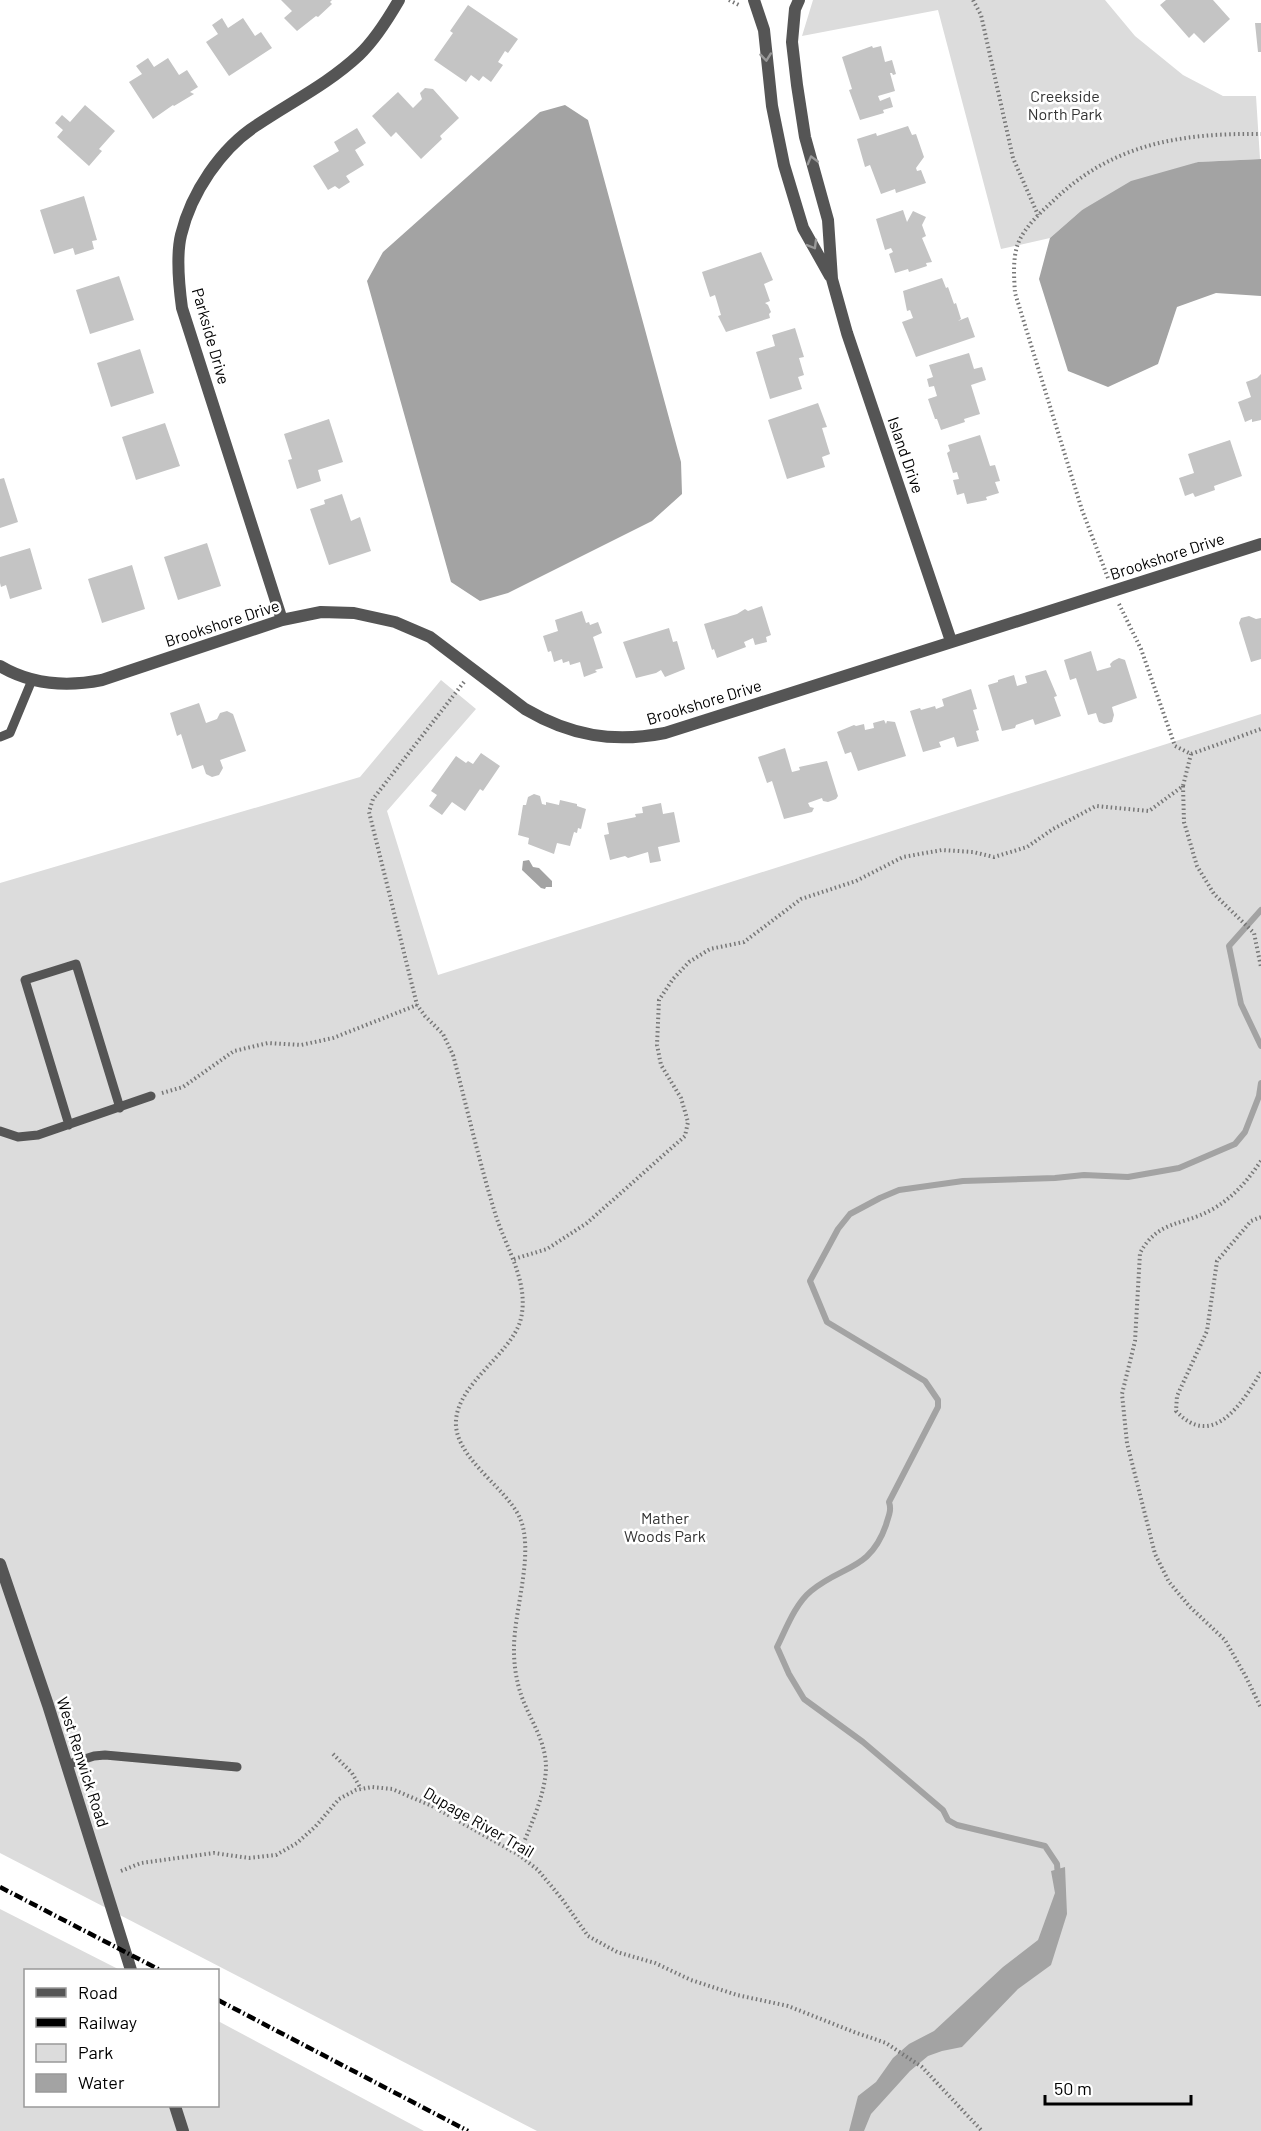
<svg xmlns="http://www.w3.org/2000/svg" width="1261" height="2131" font-family="Barlow,sans-serif">
  <style>
    .green { fill: #dcdcdc }
    .water { fill: #a3a3a3 }
    .lines { fill: none; stroke-linecap: round; stroke-linejoin: round }
    .stream { stroke: #a3a3a3; stroke-width: 6 }
    .building { fill: #c4c4c4 }
    .path { stroke: #777; stroke-width: 4; stroke-dasharray: 1.5 3; stroke-linecap: butt }
    .service { stroke: #555; stroke-width: 9 }
    .minor { stroke: #555; stroke-width: 12 }
    .tertiary { stroke: #555; stroke-width: 12 }
    .rail { stroke: #000; stroke-width: 4.5; stroke-dasharray: 9 3 1.5 3; stroke-linecap: butt }
    .oneway { stroke: #999 }
    .labels { text-anchor: middle; stroke-width: 5; stroke-linejoin: round; paint-order: stroke }
    .park-label { font-size: 16px; fill: #333; stroke: #fff }
    .street-label { font-size: 16px; fill: #000; stroke: #fff }
  </style>
  <rect width="100%" height="100%" fill="#fff"/>
  <path class="green" d="M813 0H1105L1135 36 1183 75 1223 96H1256L1260 159 1198 162 1082 210 1050 238 1001 249 938 10 802 36Z
    M441 680 476 709 387 811 438 975 1261 714V2131H537L0 1853V883L360 777Z
    M0 1909 120 1970H26V2106H218V2021L424 2131H0Z"/>
  <path class="water" d="M565 105 588 120 681 462 682 494 652 521 508 593 480 601 451 582 367 281 383 252 540 112Z
    M1261 159V296L1216 293 1177 307 1158 364 1108 387 1068 371 1039 279 1050 238 1082 210 1131 181 1198 162Z
    M529 860 533 867 539 868 552 881V887H546L545 889 541 888 522 870 523 861Z
    M1065 1867 1067 1914 1051 1965 1018 1989 962 2047 942 2051 928 2056 910 2071 871 2114 864 2131H849L858 2096 876 2082 893 2058 909 2044 934 2031 1003 1967 1038 1940 1055 1893 1051 1871Z"/>
  <g class="lines">
    <path class="stream" d="M1261 910 1229 946 1241 1004 1261 1046
      M1058 1877 1057 1864 1045 1846 957 1825 948 1820 943 1810 863 1742 804 1699 789 1674 777 1647C786 1629 795 1604 811 1591 842 1565 870 1571 886 1525 888 1517 892 1511 889 1502L938 1407V1400L925 1381 827 1322 810 1281 838 1229 850 1214 880 1198 899 1190 963 1181 1055 1178 1084 1175 1128 1177 1179 1168 1235 1144 1245 1132 1259 1096 1261 1083"/>
  </g>
  <path class="building" d="M281 0H332L330 2 332 4 318 17 316 16 297 31 284 18 292 11Z
    M1166 0H1213L1230 19 1204 43 1194 33 1189 38 1160 5Z
    M468 5 518 39 508 53 505 51 498 62 503 65 491 82 483 76 479 81 471 75 466 82 434 60 453 33 450 31Z
    M222 18 228 28 243 18 255 36 261 32 272 48 229 76 206 42 218 34 212 25Z
    M1255 23H1261V52H1258Z
    M872 46 873 48 881 46 885 62 892 60 896 74 893 75 892 73H890L895 91 878 96 880 101 890 97 893 107 883 110 884 113 860 120 849 90 852 89 842 57Z
    M148 58 154 67 168 58 179 75 187 70 198 87 190 92 194 94 174 106 173 105 153 119 129 82 142 74 136 66Z
    M425 88 433 89 459 118 440 136 442 139 421 159 396 132 391 137 372 116 398 92 413 108 422 99 420 93Z
    M85 105 115 131 99 149 102 151 89 166 57 137 63 130 55 123 62 115 70 122Z
    M908 126 912 135 916 134 924 157 916 168 917 171 921 170 926 183 896 193 895 189 881 194 870 165 865 167 857 139 876 133 877 136Z
    M357 128 366 143 355 150 364 165 346 176 350 182 339 189 335 186 328 190 313 166 339 151 334 142Z
    M84 196 97 240 92 241 94 249 75 255 73 248 54 254 40 210Z
    M903 210 907 222 913 211 926 217 922 225 926 236 922 238 932 262 926 263 927 266 909 272 908 269 895 273 889 254 893 252 891 248 885 250 876 219Z
    M761 252 773 280 764 284 770 301 765 303 768 305 771 312 769 314 770 318 726 332 718 316 721 315 715 295 710 297 702 272Z
    M119 276 134 320 90 334 76 290Z
    M942 278 946 288 948 287 954 304 956 303 961 319 958 321 968 317 975 337 916 357 902 322 913 318 910 310 907 311 903 291Z
    M795 328 804 357 799 358 804 375 798 377 802 389 770 399 756 352 775 346 772 335Z
    M140 349 154 393 111 407 97 363Z
    M969 353 974 369 982 367 986 380 971 385 980 414 964 419 965 422 941 430 937 419H935L928 399 937 396 934 386 929 387 927 379 933 377 929 365Z
    M1261 374V420L1252 422V419L1245 422 1238 402 1251 397 1246 382 1257 378Z
    M818 403 827 427 822 428 830 454 822 457 825 467 787 479 768 420Z
    M329 419 343 462 318 470 321 481 297 489 288 460 292 459 284 434Z
    M165 423 180 466 136 480 122 437Z
    M980 435 990 466 995 465 1000 481 995 482 999 493 986 497 987 500 967 504 964 493 957 495 953 480 959 479 957 472 953 473 947 453 950 451 948 445Z
    M1230 440 1242 476 1214 486 1215 490 1195 497 1193 493 1185 496 1179 478 1194 473 1188 454Z
    M4 478 18 522 0 528V479Z
    M342 494 351 521 360 517 371 551 329 565 310 509 325 504 324 500Z
    M207 543 221 586 178 600 164 557Z
    M30 548 42 589 10 599 6 585 1 587 0 583V557Z
    M132 565 145 609 102 623 88 579Z
    M762 606 771 635 766 637 767 642 755 645 753 638 744 642 746 647 717 658 714 649 712 650 704 624 737 614 745 609 748 611Z
    M582 611 586 623 589 622 590 625 598 622 602 633 593 637 603 668 595 670 597 672 584 677 580 662 570 665 569 661 563 663 562 659 554 662 551 651 548 652 543 636 558 631 555 620Z
    M1249 616 1256 619 1261 618V659L1251 662 1239 623 1241 618Z
    M669 628 673 642 677 641 685 669 665 677 661 670 656 673 636 678 623 642Z
    M1091 651 1097 671 1111 667 1110 664 1113 661 1119 658 1125 660 1137 698 1112 707 1114 715 1112 722 1104 724 1099 722 1096 713 1088 715 1076 678 1070 680 1064 660Z
    M1046 670 1057 696 1054 697 1061 716 1035 725 1033 719 1016 725 1015 728 1002 731 988 685 998 682V680L1014 675 1017 686 1027 683 1025 676Z
    M971 689 977 709 973 710 979 730 976 731 979 741 957 747 954 737 939 742 941 747 923 752 910 711 920 708 921 710 935 706 936 709 944 706 942 699Z
    M199 703 206 723 217 719 220 713 227 711 233 714 246 751 220 760 223 768 219 775 212 777 206 774 203 765 192 769 181 734 177 736 170 713Z
    M884 720 886 724 887 721 895 722 906 756 858 771 851 752 845 754 837 732 854 725 856 726 864 724 865 730 874 728 873 723Z
    M785 748 792 772 800 770 799 767 827 761 838 796 836 799 828 802 823 801 822 798 808 803 810 807 814 808 812 812 784 819 772 781 767 783 758 757Z
    M481 753 500 766 483 791 480 789 465 811 452 802 442 815 429 806 437 795 431 791 456 756 466 763 468 761 473 764Z
    M534 794 540 796 542 804 546 805V802L559 805 560 800 577 804V806L586 809 581 829 578 828 577 833 574 832 570 846 557 843 554 854 528 844 529 838 518 835 523 805H526L528 797Z
    M661 803 663 814 674 812 680 842 658 847 661 861 650 863 648 852 628 858 625 856 610 860 604 835 609 834 607 823 636 817 635 814 643 813 642 807Z"/>
  <g class="lines">
    <path class="path" d="M729 0 739 5
      M973 0 981 15 1013 158 1038 215
      M1108 578 1082 510 1015 293C1014 276 1012 255 1020 239 1028 224 1041 212 1053 201 1113 143 1182 133 1261 134
      M1119 604 1141 649 1175 746 1191 754 1261 729
      M464 682 373 799 369 812 417 1005 425 1016 443 1034 453 1055C467 1108 479 1161 495 1213 506 1249 531 1284 520 1322 509 1355 459 1383 456 1420 453 1456 504 1486 519 1516 536 1551 513 1612 514 1651 514 1667 517 1685 523 1700 532 1723 546 1742 546 1768 545 1797 529 1828 519 1855
      M1183 786 1184 822 1197 866 1214 894 1254 933 1261 967
      M162 1093 183 1087 234 1051 268 1043 301 1045 333 1038 417 1005
      M1261 1161C1247 1181 1233 1198 1211 1210 1182 1226 1158 1220 1140 1253L1135 1341 1122 1394 1127 1443 1155 1554 1169 1582 1190 1607 1225 1640 1246 1677 1261 1708
      M1261 1217 1251 1221 1217 1261 1207 1331 1177 1396 1176 1411C1213 1451 1243 1402 1261 1372
      M514 1259 547 1249 587 1223 685 1136 688 1122 681 1098 661 1065 657 1045 659 1000 673 979 689 962 710 949 744 942 801 899 856 881 903 857 942 850 973 852 994 857 1027 847 1053 829 1096 806 1149 811 1183 786 1191 754
      M333 1754 352 1773 361 1789
      M121 1871 141 1863 214 1853 249 1858 276 1855 297 1843 315 1827 339 1799 356 1790 372 1787 392 1789 432 1806 519 1855 538 1870 562 1899 588 1936 617 1952 655 1963 691 1980 737 1995 788 2006 854 2032 886 2043 922 2067 982 2131"/>
    <path class="service" d="M0 737 10 733 32 680
      M69 1125 25 980 76 964 120 1108
      M0 1131 18 1137 38 1135 151 1096
      M66 1765 94 1756 105 1755 237 1767"/>
    <path class="minor" d="M754 0 764 30 772 106 784 165 803 228 830 276
      M799 0 795 9 792 42 797 85 805 137 828 220 832 279 847 333 951 641
      M282 620 182 308C179 286 176 256 181 235 191 193 221 148 257 125 291 102 328 84 359 55 375 40 388 19 399 0
      M0 666C32 685 67 687 102 680L282 620 321 612 354 613 395 622 430 637 525 709C571 736 613 743 665 733L1261 544"/>
    <path class="tertiary" d="M0 1564 48 1705 131 1970
      M175 2106 183 2131"/>
    <path class="rail" d="M0 1887 160 1970
      M218 2000 468 2131"/>
  </g>
  <defs><path id="oneway-chevron" d="M-2-3.5L2.5 0L-2 3.5" fill="none" stroke-width="1.6" stroke-linecap="round" stroke-linejoin="round" transform="scale(1.5)"/></defs>
  <g class="oneway">
    <use href="#oneway-chevron" transform="translate(766 57) rotate(84)"/>
    <use href="#oneway-chevron" transform="translate(812 160) rotate(-105)"/>
    <use href="#oneway-chevron" transform="translate(813 245) rotate(60)"/>
  </g>
  <g class="labels">
    <g class="park-label">
      <text x="1065" y="102">Creekside<tspan x="1065" dy="18">North Park</tspan></text>
      <text x="665" y="1524">Mather<tspan x="665" dy="18">Woods Park</tspan></text>
    </g>
    <g class="street-label">
      <text transform="translate(211 336) rotate(74)" y="6">Parkside Drive</text>
      <text transform="translate(906 455) rotate(71)" y="6">Island Drive</text>
      <text transform="translate(1167 556) rotate(-18)" y="6">Brookshore Drive</text>
      <text transform="translate(222 623) rotate(-18)" y="6">Brookshore Drive</text>
      <text transform="translate(704 702) rotate(-17)" y="6">Brookshore Drive</text>
      <text transform="translate(83 1762) rotate(72)" y="6">West Renwick Road</text>
      <text transform="translate(479 1822) rotate(30)" y="6">Dupage River Trail</text>
    </g>
  </g>
  <rect x="24" y="1969" width="195" height="138" fill="#ffffff" stroke="#999999" stroke-width="1.5"/>
  <rect x="36" y="1988" width="30" height="9" fill="#555555" stroke="#999999" stroke-width="1.5"/>
  <text x="78" y="1999" font-size="18" fill="#000000">Road</text>
  <rect x="36" y="2018" width="30" height="9" fill="#000000" stroke="#999999" stroke-width="1.5"/>
  <text x="78" y="2029" font-size="18" fill="#000000">Railway</text>
  <rect x="36" y="2044" width="30" height="18" fill="#dcdcdc" stroke="#999999" stroke-width="1.5"/>
  <text x="78" y="2059" font-size="18" fill="#000000">Park</text>
  <rect x="36" y="2074" width="30" height="18" fill="#a3a3a3" stroke="#999999" stroke-width="1.5"/>
  <text x="78" y="2089" font-size="18" fill="#000000">Water</text>
  <path d="M1045 2095v9h146v-9" fill="none" stroke="#000000" stroke-width="3"/>
  <text x="1054" y="2095" font-size="18" fill="#000000" stroke="#ffffff" stroke-width="4.5" paint-order="stroke">50 m</text>
</svg>
